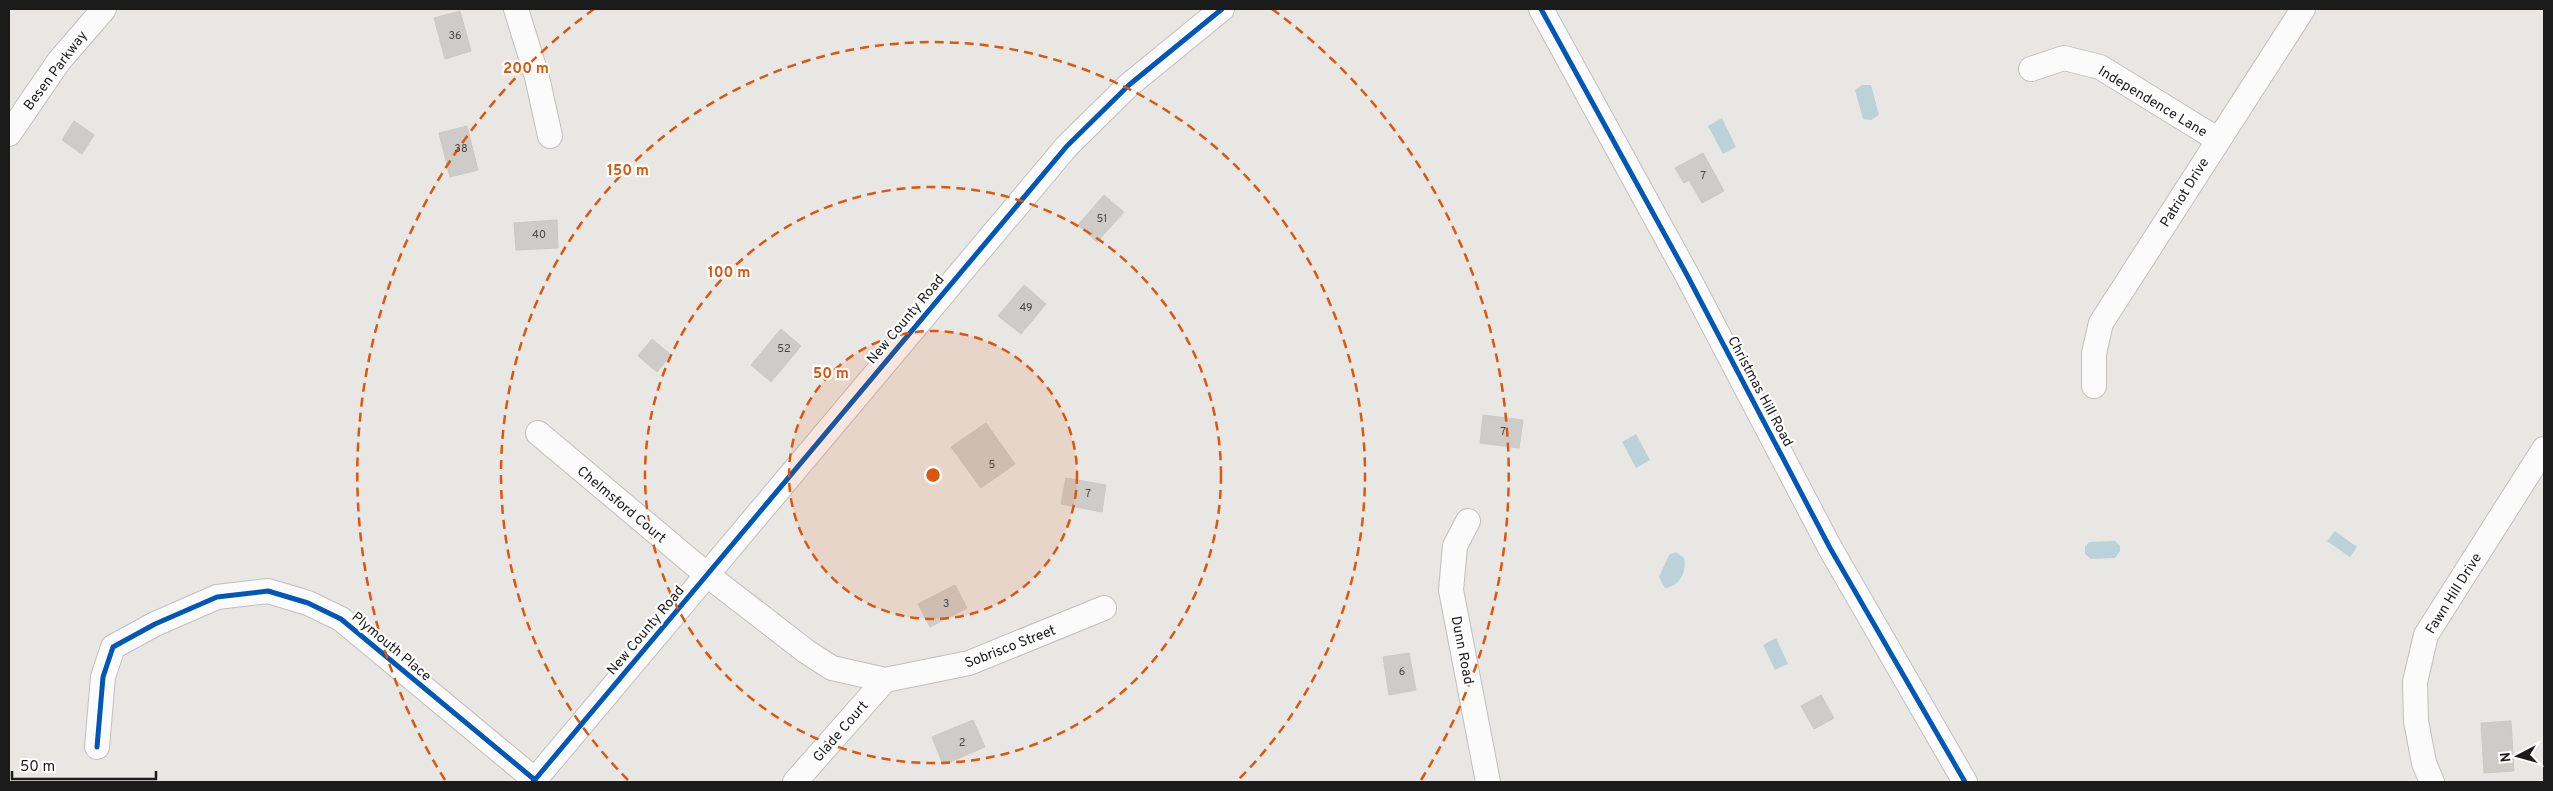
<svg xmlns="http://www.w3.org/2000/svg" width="2553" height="791" font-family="Overpass,sans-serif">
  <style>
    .water { fill: #bbd2d8 }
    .building { fill: #ceccc9; stroke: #ccc9c5 }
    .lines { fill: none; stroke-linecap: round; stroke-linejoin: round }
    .minor-casing { stroke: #c0bfbe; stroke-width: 26 }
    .minor { stroke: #fcfbfb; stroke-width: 24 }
    .cycleway-casing { stroke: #fff; stroke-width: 8 }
    .cycleway { stroke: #0057b8; stroke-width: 5 }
    .ring { fill: none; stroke: #de560d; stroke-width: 2.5; stroke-dasharray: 9 6 }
    .labels { text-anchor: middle; stroke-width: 4.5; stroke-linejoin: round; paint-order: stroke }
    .number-label { font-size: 11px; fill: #484746 }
    .street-label { font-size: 14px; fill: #1b1b1b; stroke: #fff }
    .centre { fill: #de560d; stroke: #fff; stroke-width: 2.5 }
    .ring-label { font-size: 15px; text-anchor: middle; font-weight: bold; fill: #de560d; stroke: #fff; stroke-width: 4.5; stroke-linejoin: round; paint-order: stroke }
  </style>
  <rect width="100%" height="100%" fill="#e9e7e3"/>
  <path class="water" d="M1862 85H1871L1879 115 1871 120 1863 119 1855 90Z
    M1722 118 1736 147 1723 154 1708 126Z
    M1636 434 1650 460 1636 468 1622 442Z
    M2335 531 2357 547 2350 557 2327 541Z
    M2115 541 2120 546V551L2115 558 2091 559 2085 554V547L2089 542Z
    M1676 552 1684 558C1687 571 1680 587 1665 588L1659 577 1669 555Z
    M1776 638 1788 664 1775 670 1763 645Z"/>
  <path class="building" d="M460 11 471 51 445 59 434 18Z
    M74 121 94 135 82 154 62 140Z
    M467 126 478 170 450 177 439 133Z
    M1703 153 1724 191 1702 203 1689 180 1684 183 1675 168Z
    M1104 195 1124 212 1097 242 1078 225Z
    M557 220 558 248 516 250 514 223Z
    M1024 285 1046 304 1021 334 998 316Z
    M781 329 801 346 771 382 751 365Z
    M652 339 671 355 657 372 638 356Z
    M1483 415 1523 420 1519 448 1480 443Z
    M986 423 1015 464 981 488 951 447Z
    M1066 478 1106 485 1102 512 1061 504Z
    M955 585 967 608 930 627 918 604Z
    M1409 653 1416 690 1389 695 1383 657Z
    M1821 695 1834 718 1814 729 1801 706Z
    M973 720 985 747 943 765 932 737Z
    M2511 721 2514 771 2484 773 2481 723Z"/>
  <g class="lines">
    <g class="minor-casing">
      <path id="minor" d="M516 9 537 77 550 136
        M1541 9 1687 275 1830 548 1965 782
        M2031 69 2064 58 2100 67 2217 139
        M9 134 59 61 104 9
        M2094 386V353L2101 323 2303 9
        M538 433 706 574 807 652 832 668 885 680 969 663 1104 608
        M1468 521 1455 546 1451 590 1488 782
        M97 747 103 677 113 647 155 624 217 597 268 591 308 603 341 619 535 780
        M533 782 1067 146 1129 85 1222 9
        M795 782 885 680
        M2432 782 2424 763 2416 721 2415 682 2426 635 2544 449"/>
    </g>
    <use href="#minor" class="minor"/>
    <g class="cycleway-casing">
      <path id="cycleway" d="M1541 9 1687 275 1830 548 1965 782
        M97 747 103 677 113 647 155 624 217 597 268 591 308 603 341 619 535 780
        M533 782 1067 146 1129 85 1222 9"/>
    </g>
    <use href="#cycleway" class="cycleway"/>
  </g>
  <circle cx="933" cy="475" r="144" fill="#de560d" fill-opacity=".12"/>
  <g class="ring">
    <circle cx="933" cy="475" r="144"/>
    <circle cx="933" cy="475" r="288"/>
    <path d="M628 780A432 432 0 1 1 1238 780"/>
    <path d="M445 780A576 576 0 0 1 594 9M1272 9A576 576 0 0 1 1421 780"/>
  </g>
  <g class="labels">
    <g class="number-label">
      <text x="455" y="39">36</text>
      <text x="461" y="152">38</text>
      <text x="1703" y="179">7</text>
      <text x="1102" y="222">51</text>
      <text x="539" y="238">40</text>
      <text x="1026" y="311">49</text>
      <text x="784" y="352">52</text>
      <text x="1503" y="435">7</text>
      <text x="992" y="468">5</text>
      <text x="1088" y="497">7</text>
      <text x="946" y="607">3</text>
      <text x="1402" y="675">6</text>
      <text x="962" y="746">2</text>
    </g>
    <g class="street-label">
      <text transform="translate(55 70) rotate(-53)" y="5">Besen Parkway</text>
      <text transform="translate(2153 101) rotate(31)" y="5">Independence Lane</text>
      <text transform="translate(2184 192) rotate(-58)" y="5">Patriot Drive</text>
      <text transform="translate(905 319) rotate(-50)" y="5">New County Road</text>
      <text transform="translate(1761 391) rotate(62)" y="5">Christmas Hill Road</text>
      <text transform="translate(622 504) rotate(40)" y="5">Chelmsford Court</text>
      <text transform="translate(2453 593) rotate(-58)" y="5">Fawn Hill Drive</text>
      <text transform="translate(645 630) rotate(-50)" y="5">New County Road</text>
      <text transform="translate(392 646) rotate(40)" y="5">Plymouth Place</text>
      <text transform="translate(1010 646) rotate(-21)" y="5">Sobrisco Street</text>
      <text transform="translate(1463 650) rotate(79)" y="5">Dunn Road</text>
      <text transform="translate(840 731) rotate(-49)" y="5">Glade Court</text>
    </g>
  </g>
  <circle cx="933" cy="475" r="8" class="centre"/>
  <g class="ring-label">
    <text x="526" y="73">200 m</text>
    <text x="628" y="175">150 m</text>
    <text x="729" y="277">100 m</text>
    <text x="831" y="378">50 m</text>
  </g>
  <rect width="2553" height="791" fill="none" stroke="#1b1b1b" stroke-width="20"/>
  <g transform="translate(2518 756) rotate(264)" stroke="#ffffff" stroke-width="4" paint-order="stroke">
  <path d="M0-4L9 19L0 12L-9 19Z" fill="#1b1b1b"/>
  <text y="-8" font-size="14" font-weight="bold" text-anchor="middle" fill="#1b1b1b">N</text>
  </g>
  <path d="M12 771v8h144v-8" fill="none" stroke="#1b1b1b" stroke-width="2.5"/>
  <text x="20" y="771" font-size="15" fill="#1b1b1b" stroke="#ffffff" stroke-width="4" paint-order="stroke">50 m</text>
</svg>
